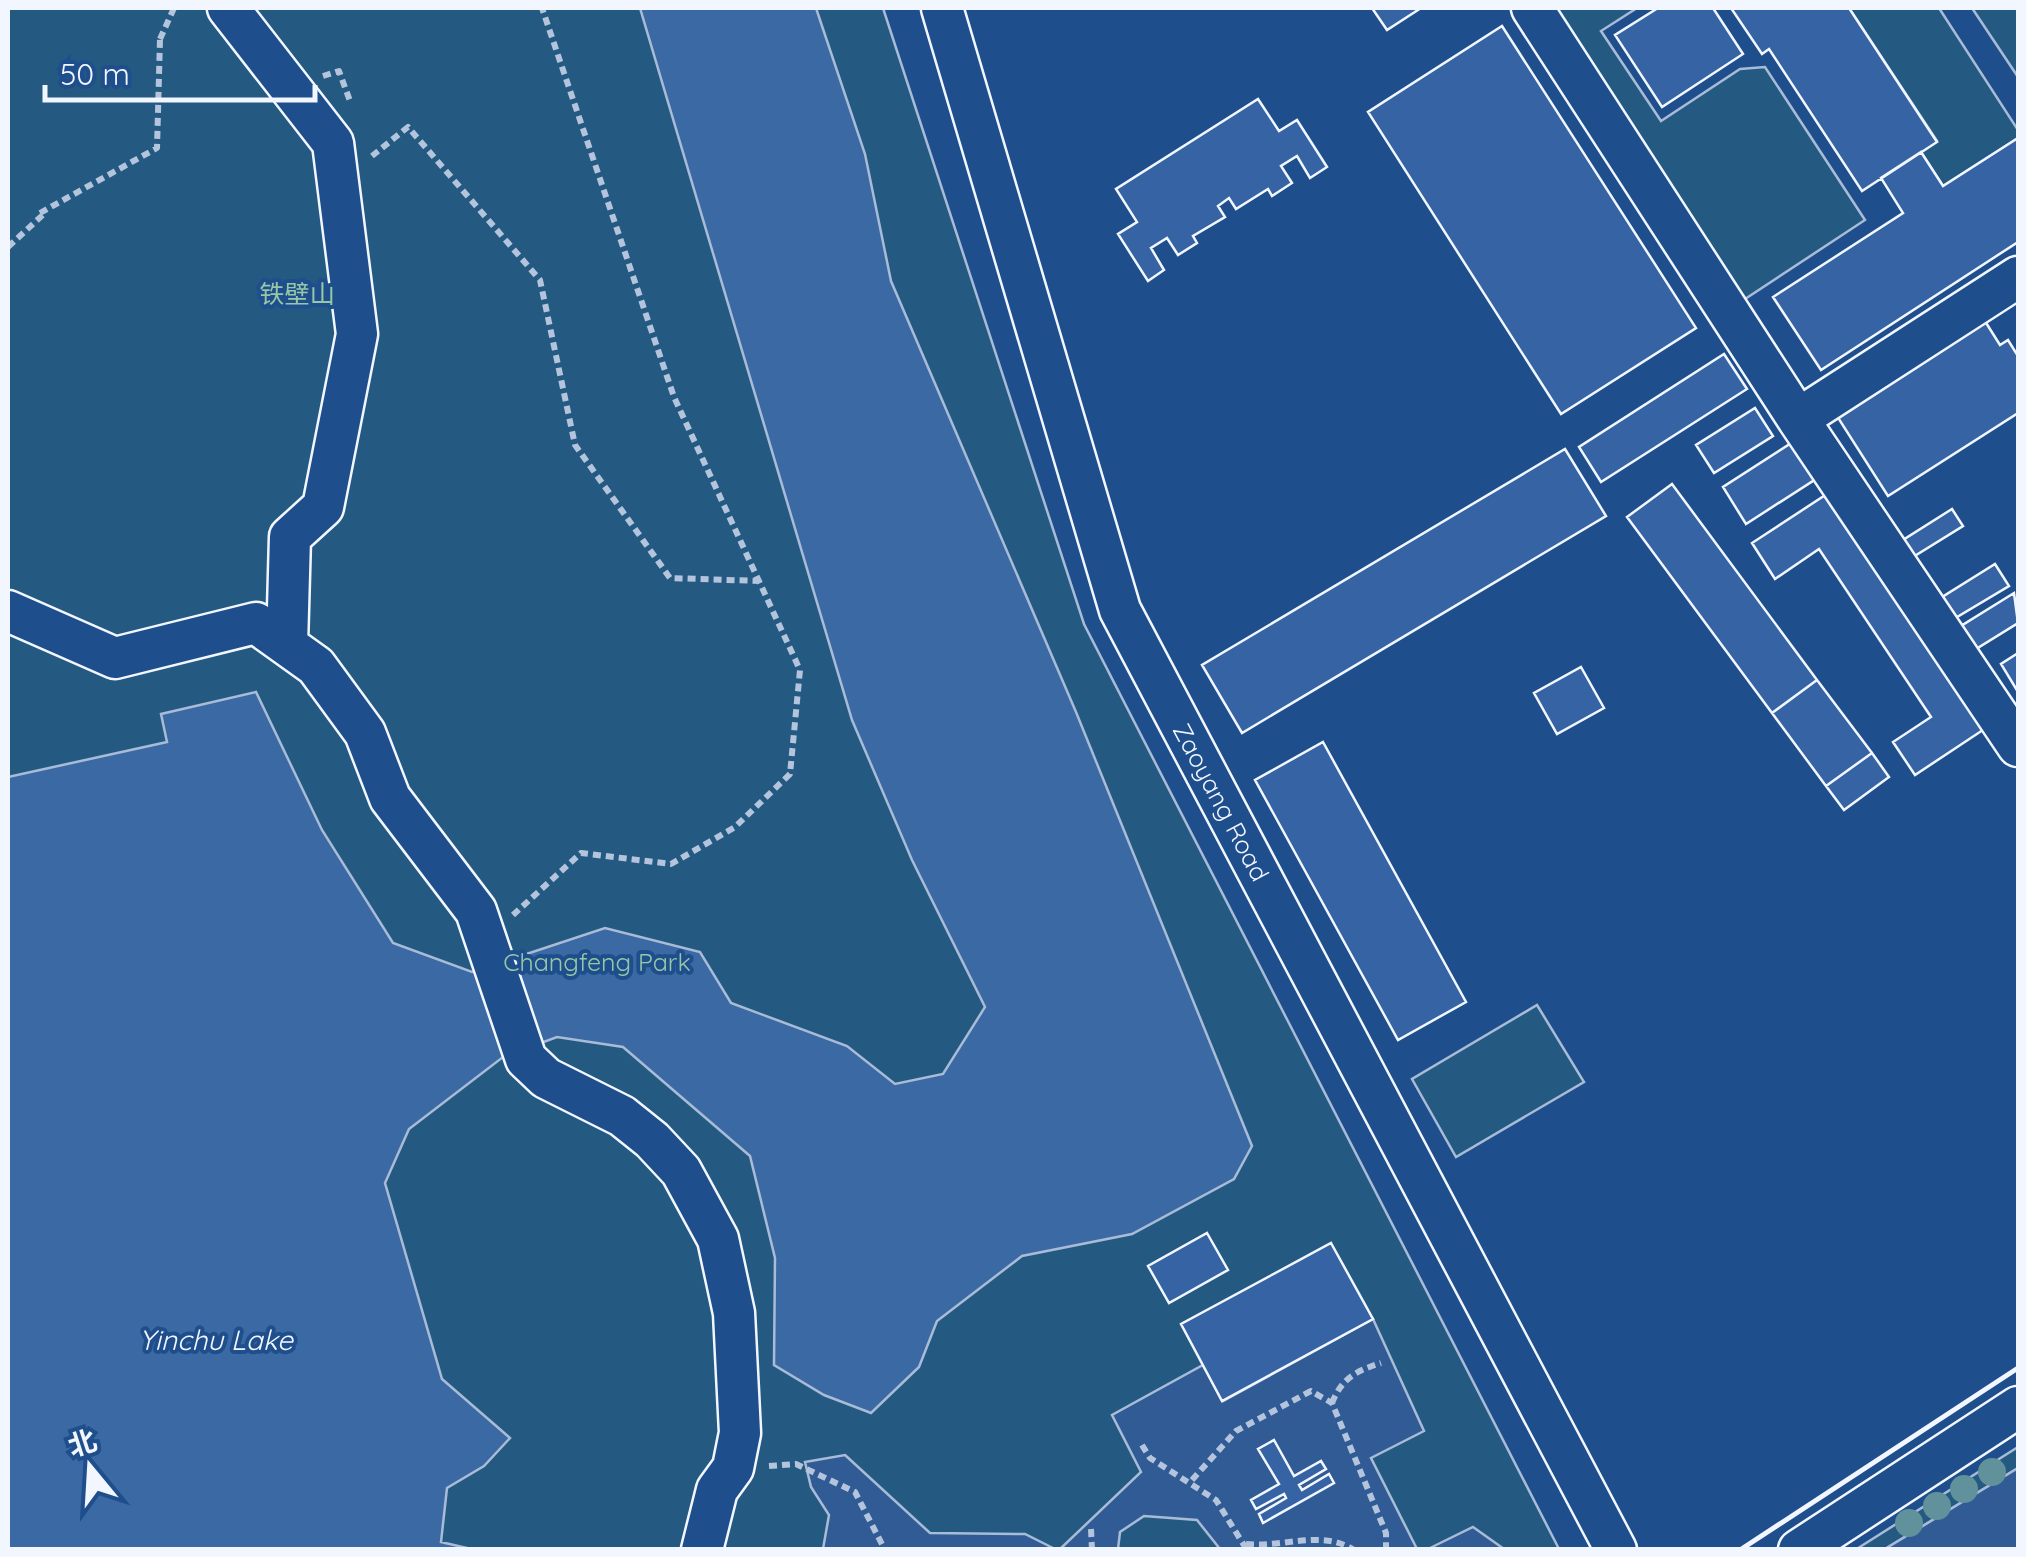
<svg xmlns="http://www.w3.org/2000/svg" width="2026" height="1557" font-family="Quicksand,'Noto Sans SC',sans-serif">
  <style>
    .green { fill: #245a82; stroke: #a8bbd7; stroke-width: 2.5 }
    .parking { fill: #305b95; stroke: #a8bbd7; stroke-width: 2.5 }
    .water { fill: #3b69a3; stroke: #a8bbd7; stroke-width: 2.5 }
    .building { fill: #3563a3; stroke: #f2f6ff; stroke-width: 2.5 }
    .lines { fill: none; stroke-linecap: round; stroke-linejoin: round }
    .minor-casing { stroke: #f2f6ff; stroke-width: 45 }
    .path { stroke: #b3c4dc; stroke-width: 6; stroke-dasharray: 8 5; stroke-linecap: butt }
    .minor { stroke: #1f4e8c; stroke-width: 40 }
    .wall { stroke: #f2f6ff; stroke-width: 5 }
    .tree { fill: #61919a }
    .labels { text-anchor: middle; stroke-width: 8; stroke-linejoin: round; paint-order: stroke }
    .park-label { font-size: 25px; fill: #97c8a6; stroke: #1f4e8c }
    .street-label { font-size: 25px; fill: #f2f6ff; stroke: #1f4e8c }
    .water-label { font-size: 28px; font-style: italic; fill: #f2f6ff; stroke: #1f4e8c }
  </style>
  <rect width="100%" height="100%" fill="#1f4e8c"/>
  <path class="green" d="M8 8H883L1084 624 1559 1549H8Z
    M1554 8H1637L1601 31 1661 121 1740 69 1765 67 1865 220 1742 301Z
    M1849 8H1939L2018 130V138L1943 186 1921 152 1937 141Z
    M1972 8H2018V77Z
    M1537 1005 1584 1082 1456 1157 1412 1079Z
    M2018 1447V1468L1885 1549 1855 1550Z"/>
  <path class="parking" d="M1373 1319 1424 1431 1371 1458 1417 1549H1220L1197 1520 1144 1516 1120 1532 1118 1549 1059 1550 1141 1472 1112 1415 1203 1365 1223 1401Z
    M845 1455 930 1533 1025 1534 1055 1549H823L829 1515 811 1487 805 1462Z
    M2018 1468V1549H1885Z
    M1473 1527 1504 1549H1428Z"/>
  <path class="water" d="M640 8H816L865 154 891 281 1076 712 1252 1146 1234 1179 1132 1234 1022 1256 937 1321 919 1367 871 1413 824 1395 774 1365 775 1258 750 1156 623 1047 557 1037 503 1057 409 1129 385 1183 442 1379 510 1438 484 1466 447 1488 441 1542 471 1549H8V777L167 742 161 714 256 692 322 830 393 943 472 972 605 928 700 952 731 1003 847 1046 895 1084 943 1074 985 1007 912 860 852 720Z"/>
  <path class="building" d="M1372 8H1421L1387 30Z
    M1658 8H1713L1743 54 1662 107 1615 35Z
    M1731 8H1849L1937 142 1862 191 1769 49 1762 54Z
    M1502 26 1696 328 1561 414 1368 112Z
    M1258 99 1279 131 1297 120 1327 167 1310 178 1297 156 1281 166 1292 183 1272 196 1268 189 1236 209 1229 198 1218 206 1225 217 1193 236 1197 243 1178 255 1167 238 1151 248 1164 270 1148 281 1118 234 1137 222 1116 189Z
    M2018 138V242L1821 370 1773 297 1903 213 1881 178 1921 152 1943 186Z
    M1983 318 2000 345 2008 340 2018 356V413L1888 496 1835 413Z
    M1724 354 1747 389 1601 482 1579 447Z
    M1755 408 1773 436 1714 473 1696 445Z
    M1796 440 1819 477 1746 524 1723 487Z
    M1565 449 1606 516 1242 733 1202 665Z
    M1672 484 1817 680 1772 713 1627 517Z
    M1833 490 1989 726 1915 775 1893 742 1931 717 1819 549 1775 579 1752 543Z
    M1952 509 1963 526 1913 557 1903 540Z
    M1995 564 2009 586 1952 620 1939 599Z
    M2014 593 2018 623 1976 649 1961 626Z
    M2018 653V692L2001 664Z
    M1581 667 1604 708 1557 734 1534 693Z
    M1817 680 1872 753 1826 786 1772 713Z
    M1323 742 1466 1002 1398 1040 1255 780Z
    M1872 753 1889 777 1844 810 1826 786Z
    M1207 1233 1228 1270 1169 1303 1148 1266Z
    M1331 1243 1373 1319 1222 1401 1181 1324Z
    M1274 1440 1294 1476 1321 1461 1326 1469 1299 1485 1302 1490 1329 1474 1334 1483 1263 1523 1259 1514 1286 1498 1284 1494 1256 1509 1251 1500 1279 1484 1258 1449Z"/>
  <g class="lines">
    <g class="minor-casing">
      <path id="minor" d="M228 8 333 143 357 334 323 507 290 537 287 645
        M942 8 1120 610 1616 1550
        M1532 8 1798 419 2018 277
        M1798 419 2018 746
        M8 611 115 658 256 623 316 666 365 733 390 798 476 911 526 1059 546 1078 622 1116 652 1140 681 1171 718 1239 734 1313 740 1433 733 1468 717 1490 702 1550
        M1799 1550 2018 1407"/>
    </g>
    <path class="path" d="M160 39 174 8
      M323 76 339 71 350 101
      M372 156 408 127 540 280 575 445 670 578 759 581
      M40 213 157 148 160 39
      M8 247 46 212
      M513 915 581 853 671 864 735 827 790 774 800 670 674 397 542 8
      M1332 1403C1342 1378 1356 1371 1381 1363
      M1142 1445 1150 1458 1216 1500 1247 1550
      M769 1466 796 1464 855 1492 885 1550
      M1192 1480 1236 1431 1311 1391 1332 1403 1386 1533V1550
      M1091 1529 1092 1550
      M1246 1544C1283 1548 1321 1529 1354 1550"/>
    <use href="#minor" class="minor"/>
    <path class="wall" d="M1740 1550 2018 1368"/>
  </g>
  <g class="tree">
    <circle cx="1992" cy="1472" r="14"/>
    <circle cx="1964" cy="1489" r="14"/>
    <circle cx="1937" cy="1506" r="14"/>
    <circle cx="1909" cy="1523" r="14"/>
  </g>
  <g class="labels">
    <g class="park-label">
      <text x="297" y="303">铁壁山</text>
      <text x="597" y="971">Changfeng Park</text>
    </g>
    <g class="street-label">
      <text transform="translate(1221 802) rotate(62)" y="9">Zaoyang Road</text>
    </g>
    <g class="water-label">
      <text x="216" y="1350">Yinchu Lake</text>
    </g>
  </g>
  <rect width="2026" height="1557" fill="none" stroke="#f2f6ff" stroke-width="20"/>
  <g transform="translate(90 1467) rotate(342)" stroke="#1f4e8c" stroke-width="8" paint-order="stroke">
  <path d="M0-8L18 38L0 25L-18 38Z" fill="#f2f6ff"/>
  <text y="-15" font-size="28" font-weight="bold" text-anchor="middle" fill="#f2f6ff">北</text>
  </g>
  <path d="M45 85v15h270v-15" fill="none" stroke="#f2f6ff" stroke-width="5"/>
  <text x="60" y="85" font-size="30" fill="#f2f6ff" stroke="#1f4e8c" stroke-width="8" paint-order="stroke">50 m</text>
</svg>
